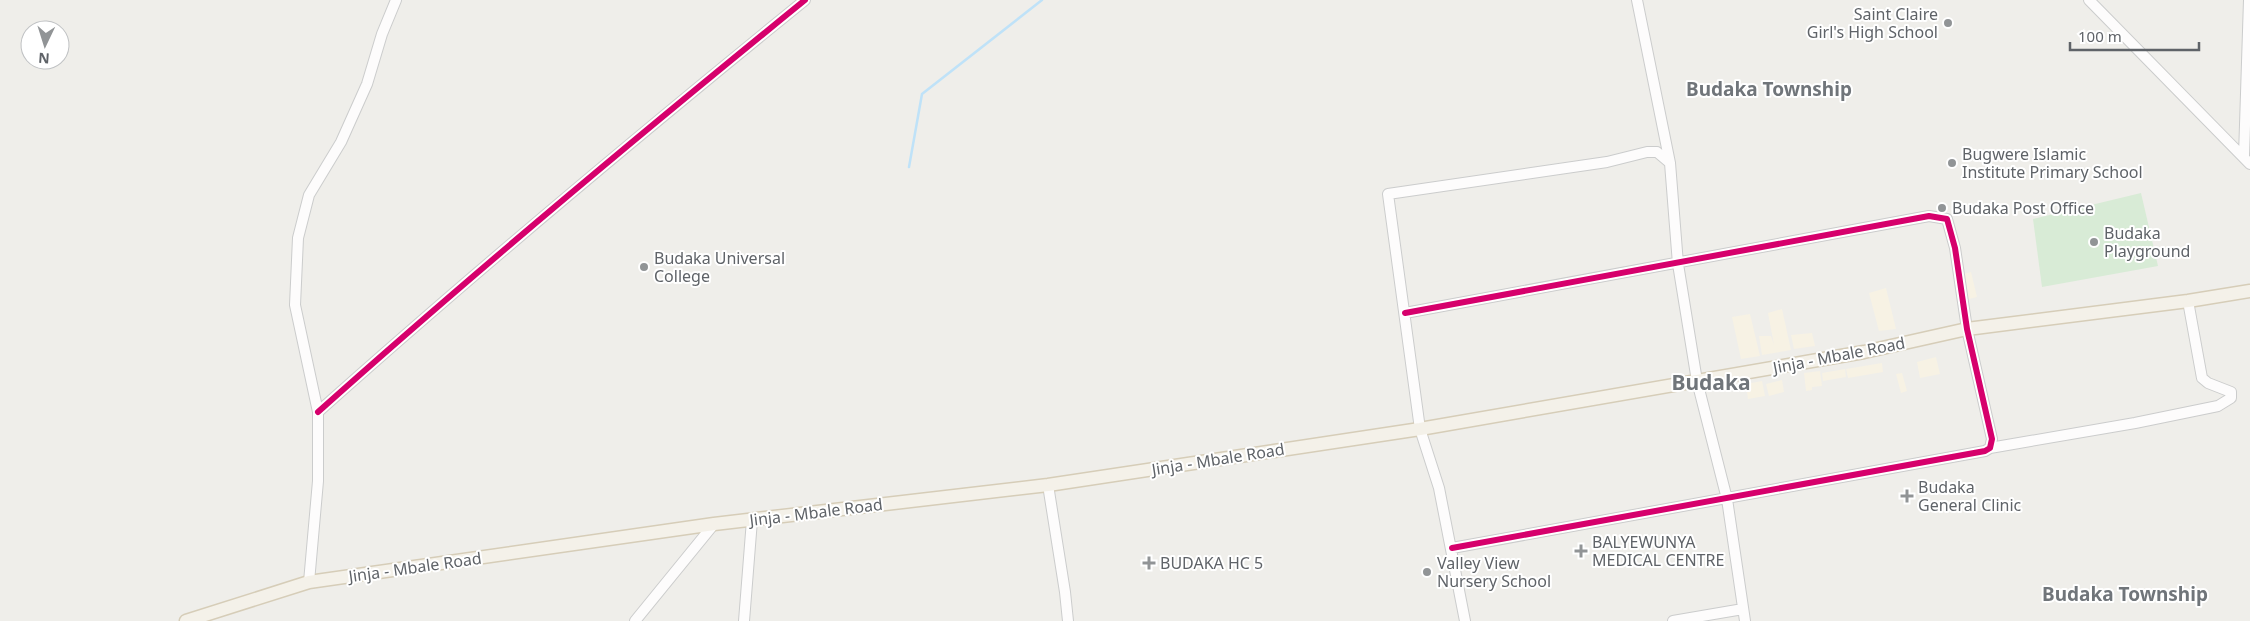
<svg xmlns="http://www.w3.org/2000/svg" width="2250" height="621" font-family="'Noto Sans',sans-serif">
  <style>
    .commercial { fill: #f7f2e4 }
    .green { fill: #d8ebd6 }
    .lines { fill: none; stroke-linecap: round; stroke-linejoin: round }
    .stream { stroke: #bfe2f8; stroke-width: 2.5 }
    .minor-casing { stroke: #cbcccc; stroke-width: 12 }
    .major-casing { stroke: #d6cdb8; stroke-width: 15 }
    .minor { stroke: #fdfcfc; stroke-width: 10 }
    .major { stroke: #f4f1e9; stroke-width: 12 }
    .cycleway-casing { stroke: #fff; stroke-width: 9 }
    .cycleway { stroke: #d6006c; stroke-width: 6 }
    .poi-dot { fill: #919496; stroke: #fff; stroke-width: 2 }
    .labels { text-anchor: middle; stroke-width: 4; stroke-linejoin: round; paint-order: stroke }
    .poi-label { font-size: 16px; fill: #5f6368; stroke: #fff; text-anchor: start }
    .street-label { font-size: 16px; fill: #5f6368; stroke: #fff }
    .quarter-label { font-size: 19px; font-weight: bold; fill: #70757a; stroke: #fff }
    .district-label { font-size: 21px; font-weight: bold; fill: #70757a; stroke: #fff }
  </style>
  <rect width="100%" height="100%" fill="#efeeea"/>
  <path class="commercial" d="M1971 272 1977 297 1965 300 1960 275Z
    M1886 288 1896 329 1879 331 1869 293Z
    M1782 309 1791 350 1762 355 1759 336H1771L1774 345 1768 313Z
    M1750 314 1760 356 1741 359 1732 317Z
    M1812 333 1815 346 1794 349 1791 335Z
    M1936 357 1940 374 1920 378 1917 362Z
    M1882 363 1883 372 1848 378 1846 369Z
    M1845 369 1846 377 1823 381 1822 373Z
    M1820 371 1822 386 1812 387V390L1806 391 1804 373Z
    M1902 373 1907 391 1901 393 1896 374Z
    M1782 380 1784 392 1769 396 1766 384Z
    M1762 381 1765 396 1748 399 1746 384Z"/>
  <path class="green" d="M2141 193 2158 266 2042 287 2033 219Z"/>
  <g class="lines">
    <path class="stream" d="M909 167 922 94 1042 0"/>
    <g class="minor-casing">
      <path id="minor" d="M1637 0 1670 163 1678 264 1697 381 1727 499 1745 621
        M2089 0 2250 164
        M2244 156 2249 0
        M1405 313 1929 216 1947 219 1955 248 1967 329 1992 439 1990 448 1985 451 1452 548
        M318 412C477 270 640 134 805 0
        M1990 448 2135 423 2218 406 2231 398V392L2208 383 2202 378 2188 301
        M1048 485 1065 592 1068 621
        M309 582 318 481V412L295 305 298 238 309 195 341 142 367 84 382 34 396 0
        M635 621 714 524
        M744 621 752 520
        M1465 621 1439 488 1420 429 1388 194 1607 162 1647 152H1657L1670 163
        M1673 621 1743 609"/>
    </g>
    <g class="major-casing">
      <path id="major" d="M186 621 309 582 714 524 1048 485 1420 429 1864 352 1967 329 2188 301 2250 291"/>
    </g>
    <use href="#minor" class="minor"/>
    <use href="#major" class="major"/>
    <g class="cycleway-casing">
      <path id="cycleway" d="M1405 313 1929 216 1947 219 1955 248 1967 329 1992 439 1990 448 1985 451 1452 548
        M318 412C477 270 640 134 805 0"/>
    </g>
    <use href="#cycleway" class="cycleway"/>
  </g>
  <g class="poi-dot">
    <circle cx="1948" cy="23" r="5"/>
    <circle cx="1952" cy="163" r="5"/>
    <circle cx="1942" cy="208" r="5"/>
    <circle cx="2094" cy="242" r="5"/>
    <circle cx="644" cy="267" r="5"/>
    <path d="M1904.5 488.5h5v5h5v5h-5v5h-5v-5h-5v-5h5z"/>
    <path d="M1578.5 543.5h5v5h5v5h-5v5h-5v-5h-5v-5h5z"/>
    <path d="M1146.5 555.5h5v5h5v5h-5v5h-5v-5h-5v-5h5z"/>
    <circle cx="1427" cy="572" r="5"/>
  </g>
  <g class="labels">
    <g class="poi-label">
      <text x="1938" y="20" text-anchor="end">Saint Claire<tspan x="1938" dy="18">Girl's High School</tspan></text>
      <text x="1962" y="160">Bugwere Islamic<tspan x="1962" dy="18">Institute Primary School</tspan></text>
      <text x="1952" y="214">Budaka Post Office</text>
      <text x="2104" y="239">Budaka<tspan x="2104" dy="18">Playground</tspan></text>
      <text x="654" y="264">Budaka Universal<tspan x="654" dy="18">College</tspan></text>
      <text x="1918" y="493">Budaka<tspan x="1918" dy="18">General Clinic</tspan></text>
      <text x="1592" y="548">BALYEWUNYA<tspan x="1592" dy="18">MEDICAL CENTRE</tspan></text>
      <text x="1160" y="569">BUDAKA HC 5</text>
      <text x="1437" y="569">Valley View<tspan x="1437" dy="18">Nursery School</tspan></text>
    </g>
    <g class="street-label">
      <text transform="translate(1839 355) rotate(-11)" y="6">Jinja - Mbale Road</text>
      <text transform="translate(1218 459) rotate(-9)" y="6">Jinja - Mbale Road</text>
      <text transform="translate(816 512) rotate(-7)" y="6">Jinja - Mbale Road</text>
      <text transform="translate(415 567) rotate(-8)" y="6">Jinja - Mbale Road</text>
    </g>
    <g class="quarter-label">
      <text x="1769" y="96">Budaka Township</text>
      <text x="2125" y="601">Budaka Township</text>
    </g>
    <g class="district-label">
      <text x="1711" y="390">Budaka</text>
    </g>
  </g>
  <g transform="translate(45 45) rotate(184)"><circle r="24" fill="#ffffff" stroke="#bfc1c3"/>
  <path d="M0-4L9 19L0 12L-9 19Z" fill="#919496"/>
  <text y="-8" font-size="14" font-weight="bold" text-anchor="middle" fill="#5f6368">N</text>
  </g>
  <path d="M2070 42v8h129v-8" fill="none" stroke="#5f6368" stroke-width="2.5"/>
  <text x="2078" y="42" font-size="15" fill="#5f6368" stroke="#ffffff" stroke-width="4" paint-order="stroke">100 m</text>
</svg>
